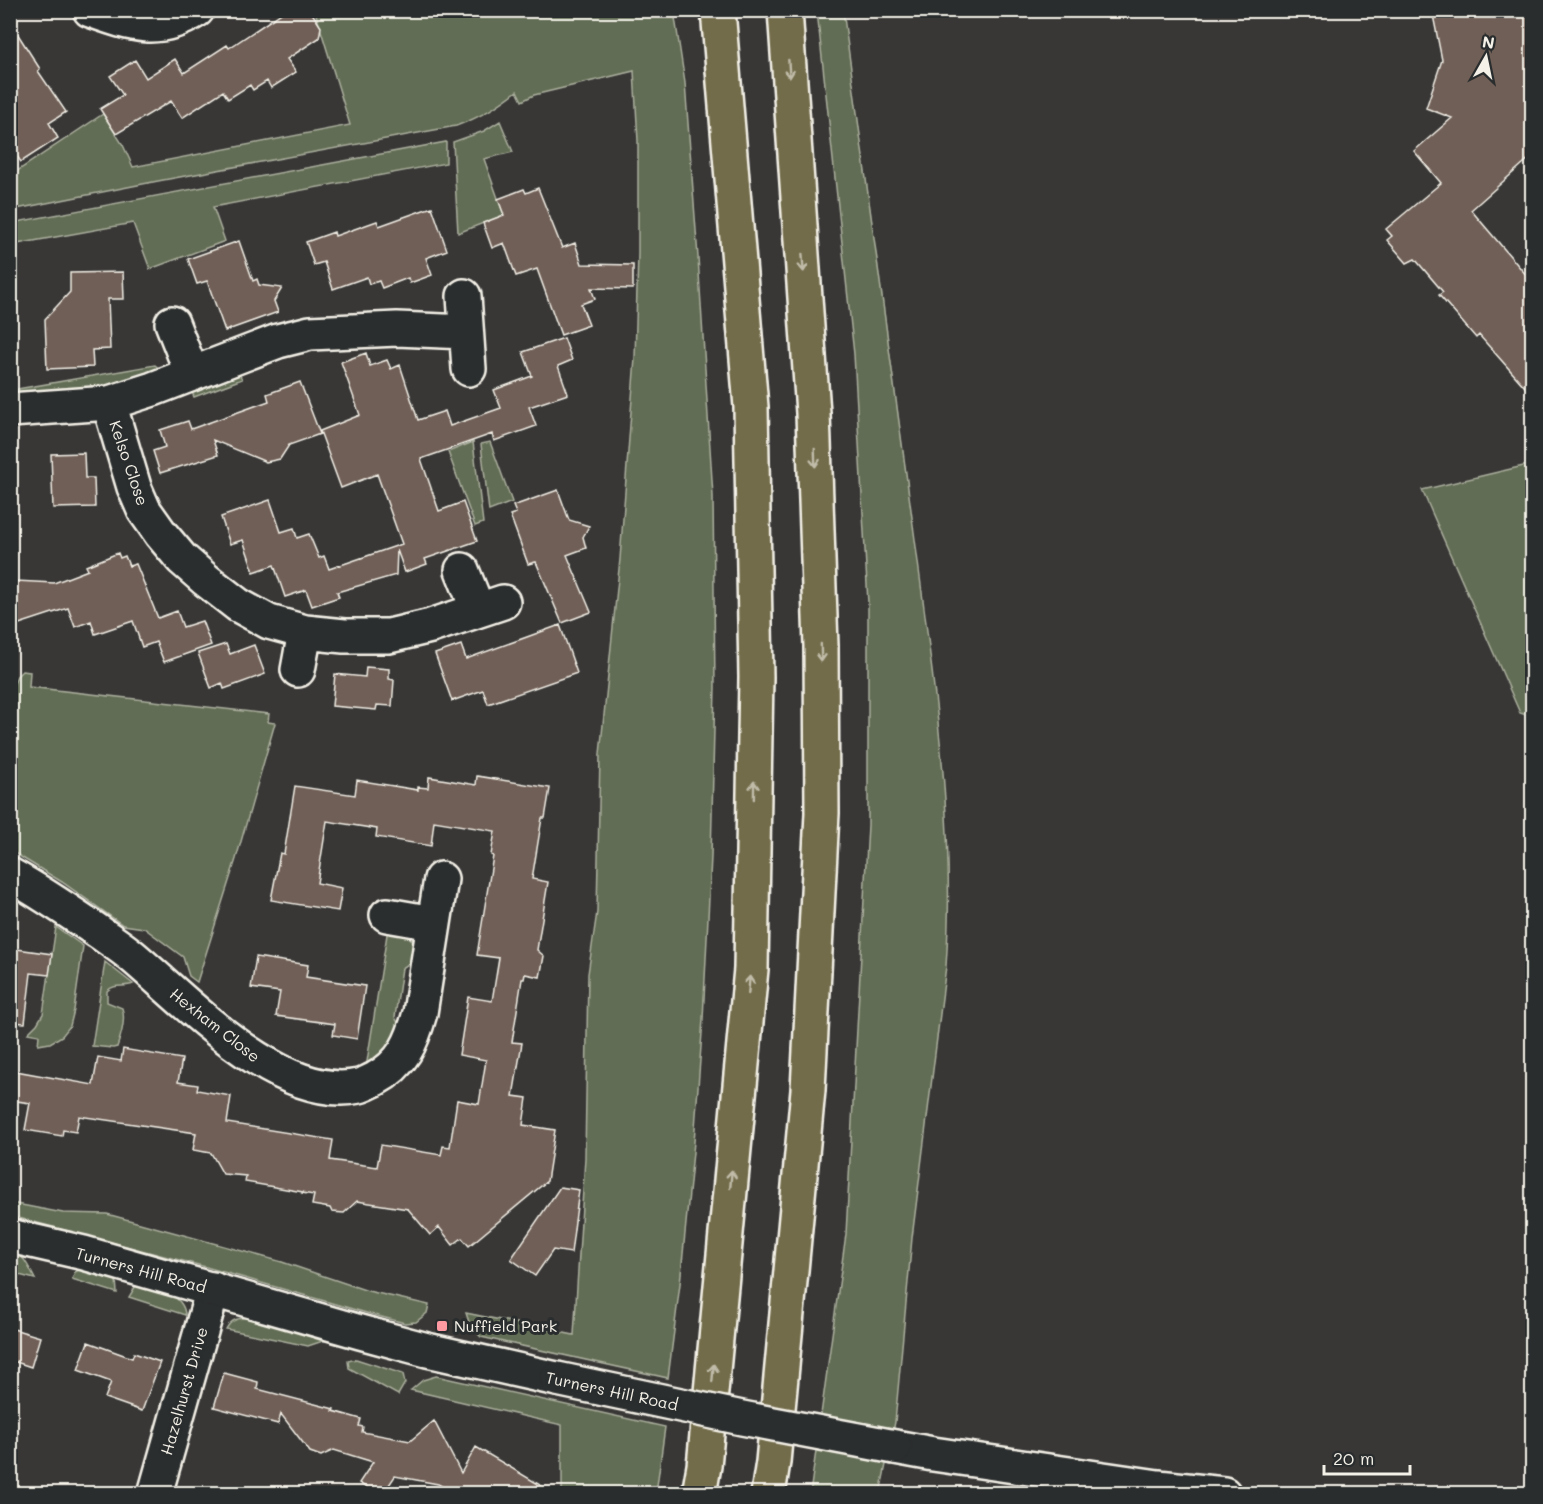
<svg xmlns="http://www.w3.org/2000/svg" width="1543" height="1504" font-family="Mali,sans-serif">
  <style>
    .green { fill: #626d54; stroke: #abaf9e; stroke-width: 1.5 }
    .building { fill: #6f5e57; stroke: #f4f1e8; stroke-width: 1.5 }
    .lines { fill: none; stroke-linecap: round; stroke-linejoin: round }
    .minor-casing { stroke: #f4f1e8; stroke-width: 38 }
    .tertiary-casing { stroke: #f4f1e8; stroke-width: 38 }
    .motorway-casing { stroke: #f4f1e8; stroke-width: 38 }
    .minor { stroke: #2a2d2e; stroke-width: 33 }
    .tertiary { stroke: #2a2d2e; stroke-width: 33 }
    .motorway { stroke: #736c4b; stroke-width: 33 }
    .tertiary-bridge-casing { stroke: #f4f1e8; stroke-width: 38; stroke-linecap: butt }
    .tertiary-bridge { stroke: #2a2d2e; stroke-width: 33 }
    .oneway { stroke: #c0bca9 }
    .poi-dot { fill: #ff9aa2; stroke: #2a2d2e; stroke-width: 2 }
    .labels { text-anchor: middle; stroke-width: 6; stroke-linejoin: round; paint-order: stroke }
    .street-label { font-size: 16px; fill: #f4f1e8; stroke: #2a2d2e }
    .poi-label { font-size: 16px; fill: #f4f1e8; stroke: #2a2d2e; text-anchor: start }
  </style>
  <rect width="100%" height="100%" fill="#383736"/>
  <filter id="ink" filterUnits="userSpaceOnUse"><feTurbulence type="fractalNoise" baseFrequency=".0167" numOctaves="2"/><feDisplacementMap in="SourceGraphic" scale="12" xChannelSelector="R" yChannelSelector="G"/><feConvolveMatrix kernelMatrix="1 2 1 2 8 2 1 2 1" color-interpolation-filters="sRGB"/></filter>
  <g filter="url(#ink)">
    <path class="green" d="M843 10C868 189 893 368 916 547 934 686 956 825 946 966L912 1238 895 1422 880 1493 810 1494 846 1234 868 825V603L854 354 817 11Z
      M315 11H674L685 83 698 257 713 496 715 687 711 857 703 1019 694 1142 680 1284 668 1378 481 1337 470 1325 466 1313 574 1335 585 1158 588 974 597 912 600 754 620 559 635 358 638 254V141L634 71 534 95 522 101 517 91C496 107 481 117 456 126L158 181 11 210V187L17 186 16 172 103 114 123 145 133 167 350 125Z
      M500 121 513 152 484 159 504 215 458 233 453 142 484 131Z
      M446 142V163L213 207 225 241 150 269 133 223 11 245V223Z
      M155 365 160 369 124 386 11 395 12 390Z
      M237 370 242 379 194 397 190 387Z
      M473 442 483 523 475 526 448 452Z
      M490 442 512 502 489 511 481 444Z
      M1532 464V717L1520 713 1422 490Z
      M22 671 30 672 29 687 269 714 268 722 275 723 236 859 197 982 189 976 183 957 144 928 123 925 62 882 11 851V711L13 686 17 676Z
      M56 927 83 946 74 1010 70 1026 62 1036 50 1043 38 1045 39 1035 28 1033 37 1024 43 1014Z
      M388 928C407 934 418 937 415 960L402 968 395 1017 403 1032 398 1043 366 1068Z
      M105 962 133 984C124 988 115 983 107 991V1002L122 1008C126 1019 121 1036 117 1047L113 1048 92 1046Z
      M11 1203 63 1213 107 1214 282 1262 368 1291 429 1305 427 1313 416 1322 405 1323 370 1314 206 1267 11 1216Z
      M11 1250C24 1254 29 1268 35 1279L11 1273Z
      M81 1269 116 1279 117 1293 72 1279 75 1272Z
      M138 1282C155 1287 184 1294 185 1315L129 1297Z
      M252 1317 323 1341 308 1346 226 1329C232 1318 240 1318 252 1317Z
      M356 1359 403 1374 405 1383 398 1395 349 1368 348 1361Z
      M436 1376 665 1427 656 1493H566L562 1491V1425L411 1390 423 1380Z"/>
    <path class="building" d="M286 10H310L321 27 319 38 287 59 296 72 271 88 267 81 253 90 250 85 228 99 223 91 182 118 171 101 116 134 100 109 123 95 110 76 135 60 146 78 175 59 184 73 227 45 229 48Z
      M1432 10H1533V155L1471 210 1533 283V396L1479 335 1476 338 1439 295 1443 292 1415 259 1407 263 1387 240 1392 236 1386 229 1441 183 1414 151 1452 118 1426 108 1442 60Z
      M10 22 40 69 38 71 66 112 49 123 58 138 21 162 10 146Z
      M538 188 562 248 575 243 582 264 633 265V289L591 288 595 299 581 304 589 325 561 335 537 269 516 276 504 243 492 248 483 223 504 215 498 199 524 189 526 193Z
      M432 207 447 250 426 258 432 275 410 283 408 278 382 288 379 281 369 284 367 277 333 289 324 262 314 265 306 242 334 232 335 236 377 221 379 226Z
      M239 241 253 281 257 279 259 285 282 288 274 301 278 312 225 331 207 281 197 284 188 259Z
      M123 272 124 299H108L110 349 92 350 93 367 47 369 45 319 70 292V273Z
      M564 338 572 360 558 366 568 394 529 407 536 426 494 441 492 434 421 459 439 511 463 502 477 541 425 559 427 564 405 572 397 550 396 575 337 592 339 597 312 606 306 590 285 597 274 565 254 572 243 540 230 544 221 517 270 500 281 532 294 528 297 538 309 534 319 558 324 556 329 569 402 544 377 474 341 488 320 431 360 415 341 362 366 353 370 366 387 360 391 369 400 365 418 420 445 411 450 426 501 408 494 390 532 376 523 352Z
      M300 382 320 434 289 445 280 459 266 462 213 440 218 455 160 473 153 451 165 447 160 430 188 421 191 429 269 401 267 394Z
      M84 453 85 478H94L95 507 53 508 51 454Z
      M558 490 569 520 589 526 583 537 586 548 567 555 591 612 562 623 536 562 528 564 510 515 516 513 513 506Z
      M118 553 120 558 125 556 129 566 136 564 158 618 177 611 183 627 202 621 211 645 164 662 156 642 142 647 133 621 95 634 91 621 75 627 68 608 10 627V588H16V581L54 583 88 570 86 566Z
      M560 625 577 673 488 704 483 690 452 701 435 654 461 645 466 659Z
      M226 644 230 654 254 645 265 674 224 689 222 683 211 688 198 653Z
      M366 667 389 669V679L394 680 392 706 377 705 376 710 332 706 335 674 365 677Z
      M477 776 550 788 545 818H542L532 879 548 882 537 950 544 956 540 977 525 974 524 979H522L512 1042 522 1043 513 1096 527 1098 523 1125 555 1130 547 1181 469 1246 462 1238 453 1245 439 1227 430 1235 408 1209 357 1201 344 1213 332 1212 330 1208 312 1205 314 1195 302 1193 303 1192 245 1182 246 1176 223 1174 211 1153 193 1150 196 1133 79 1116 76 1132 63 1130 62 1136 25 1130 30 1103 10 1100V1070L93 1085 98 1057 121 1061 123 1049 182 1059 178 1082 198 1085 197 1090 231 1096 227 1123 333 1140 330 1160 377 1167 381 1145 441 1155 443 1146 450 1147 457 1100 479 1104 486 1060 459 1055 468 997 492 1001 499 958 477 955 493 856 491 855 495 831 434 821 431 846 376 837 377 829 327 821 317 883 342 888 338 911 271 900 280 853 284 854 295 786 355 795 357 780 418 790V787L428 788 429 777 476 785Z
      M10 948 52 954 49 975 31 973 25 1023 10 1022Z
      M256 957 308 965 306 977 365 986 357 1039 333 1035 335 1024 276 1016 280 992 251 988Z
      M560 1187 579 1190 571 1253 553 1250 535 1276 511 1259Z
      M10 1328 40 1337 31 1367 10 1360Z
      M88 1342 132 1358 134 1353 160 1362 142 1411 105 1398 111 1382 78 1370Z
      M224 1373 258 1382 257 1389 334 1409 333 1411 361 1419 359 1426 363 1427 362 1432 410 1441 434 1421 461 1473 476 1447 555 1494H449L451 1491 438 1484 395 1476 383 1494H376L359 1483 373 1462 334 1450 321 1456 310 1452 281 1414 278 1424 214 1407Z"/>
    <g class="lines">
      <g class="minor-casing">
        <path id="minor" d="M90 10C130 24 158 35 197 10
          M464 296 469 369
          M172 323 192 374
          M109 403 134 487 144 510 161 534 182 559 206 580 238 605 269 622 305 632 344 636H389L431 626 503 602
          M10 410 109 403 153 389 278 341 310 333 397 329 466 332
          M462 570 478 610
          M298 670 305 632
          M10 875C41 892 70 912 99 932 110 940 121 947 132 956 187 1002 280 1103 359 1086 364 1085 370 1081 375 1079 403 1064 412 1042 420 1013L441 879
          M387 915 433 923
          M155 1494 213 1289"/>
      </g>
      <g class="tertiary-casing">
        <path id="tertiary" d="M10 1236 84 1253 360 1332 427 1350 557 1379
          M895 1447 933 1454 1158 1487 1224 1494"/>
      </g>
      <g class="motorway-casing">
        <path id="motorway" d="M699 1494 704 1466 751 969 756 677 751 407 718 10
          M768 1494 773 1462 808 1090 822 813 821 646 813 413 785 10"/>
      </g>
      <use href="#minor" class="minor"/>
      <use href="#tertiary" class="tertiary"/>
      <use href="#motorway" class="motorway"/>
      <g class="tertiary-bridge-casing">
        <path id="tertiary-bridge" d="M557 1379 742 1418 895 1447"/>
      </g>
      <use href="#tertiary-bridge" class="tertiary-bridge"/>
    </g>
    <defs><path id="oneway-shaft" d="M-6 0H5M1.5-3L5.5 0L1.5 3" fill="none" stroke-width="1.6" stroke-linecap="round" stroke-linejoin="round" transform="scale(1.5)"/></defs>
    <g class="oneway">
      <use href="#oneway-shaft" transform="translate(789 69) rotate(86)"/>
      <use href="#oneway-shaft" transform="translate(803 263) rotate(86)"/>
      <use href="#oneway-shaft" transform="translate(815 458) rotate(88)"/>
      <use href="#oneway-shaft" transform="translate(821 653) rotate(89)"/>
      <use href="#oneway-shaft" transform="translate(754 790) rotate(-89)"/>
      <use href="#oneway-shaft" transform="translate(749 985) rotate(-85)"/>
      <use href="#oneway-shaft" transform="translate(731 1179) rotate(-85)"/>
      <use href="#oneway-shaft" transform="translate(713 1373) rotate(-85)"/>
    </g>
  </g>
  <rect class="poi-dot" x="436" y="1320" width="12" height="12" rx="3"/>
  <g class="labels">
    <g class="street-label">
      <text transform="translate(129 463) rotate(71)" y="6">Kelso Close</text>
      <text transform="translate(215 1025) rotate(38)" y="6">Hexham Close</text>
      <text transform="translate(141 1270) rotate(15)" y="6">Turners Hill Road</text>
      <text transform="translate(184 1391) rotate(-74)" y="6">Hazelhurst Drive</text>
      <text transform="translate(612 1391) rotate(12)" y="6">Turners Hill Road</text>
    </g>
    <g class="poi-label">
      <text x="454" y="1332">Nuffield Park</text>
    </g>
  </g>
  <rect width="1543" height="1504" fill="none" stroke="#2a2d2e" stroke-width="36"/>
  <rect x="18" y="18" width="1507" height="1468" fill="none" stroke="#f4f1e8" stroke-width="2" filter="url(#ink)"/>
  <g transform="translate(1486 57) rotate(9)" stroke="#2a2d2e" stroke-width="4.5" paint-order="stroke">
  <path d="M0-4.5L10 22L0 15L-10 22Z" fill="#f4f1e8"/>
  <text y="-9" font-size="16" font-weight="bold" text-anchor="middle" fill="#f4f1e8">N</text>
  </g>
  <path d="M1324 1465v9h86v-9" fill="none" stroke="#f4f1e8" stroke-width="3"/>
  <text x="1333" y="1465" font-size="18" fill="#f4f1e8" stroke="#2a2d2e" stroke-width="4.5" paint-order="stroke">20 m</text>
</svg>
